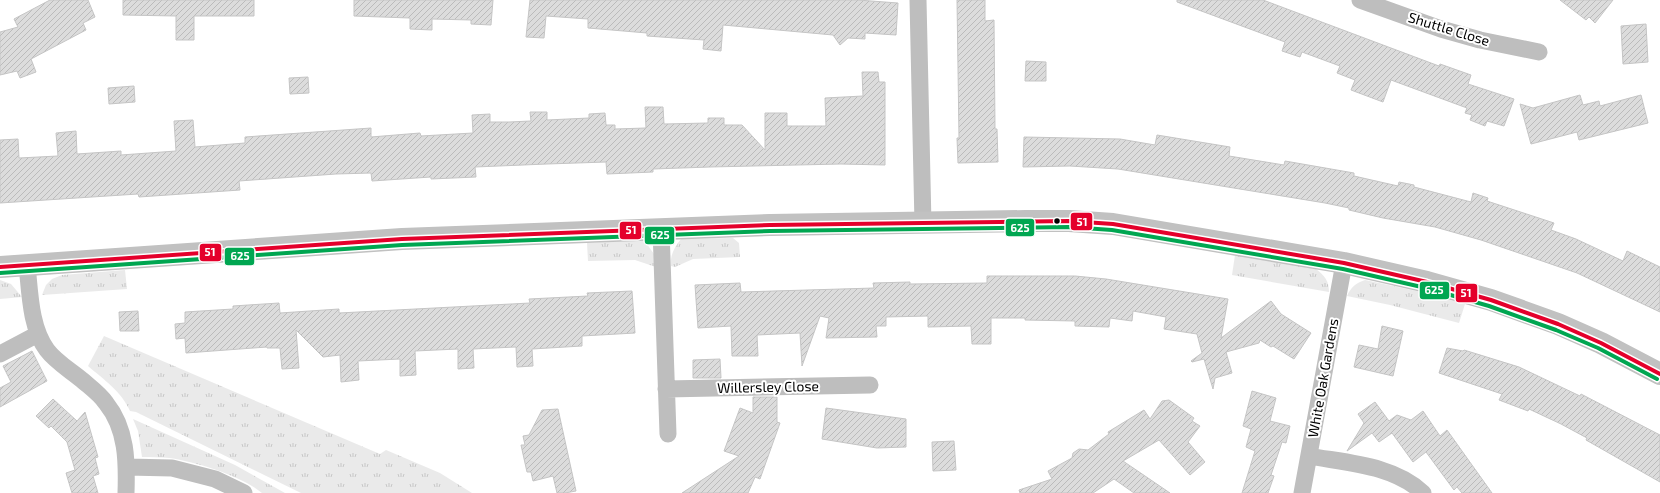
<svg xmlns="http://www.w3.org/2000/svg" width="1660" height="493" font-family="'Exo 2',sans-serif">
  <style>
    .grass { fill: url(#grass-tufts) }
    .building { fill: url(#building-hatch); stroke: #c5c5c5 }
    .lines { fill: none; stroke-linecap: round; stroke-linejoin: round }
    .street { stroke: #bebebe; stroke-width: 17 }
    .secondary { stroke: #c1c1c1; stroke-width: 22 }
    .bus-1-casing { stroke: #fff; stroke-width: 7 }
    .bus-2-casing { stroke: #fff; stroke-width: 7 }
    .bus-1 { stroke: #e4002b; stroke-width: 4 }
    .bus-2 { stroke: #00a651; stroke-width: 4 }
    .bus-dot { fill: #000; stroke: #fff; stroke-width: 1.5 }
    .labels { text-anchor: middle; stroke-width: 4; stroke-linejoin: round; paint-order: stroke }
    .street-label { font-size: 14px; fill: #000; stroke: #fff }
    .line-badge { stroke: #fff; stroke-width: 1.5 }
    .badge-label { font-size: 11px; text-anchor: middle; font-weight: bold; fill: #fff }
  </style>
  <defs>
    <pattern id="grass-tufts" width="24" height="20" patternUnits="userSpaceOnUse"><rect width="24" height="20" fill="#eaeaea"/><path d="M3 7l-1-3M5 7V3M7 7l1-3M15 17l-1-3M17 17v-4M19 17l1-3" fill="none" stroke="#c7c7c7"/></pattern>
    <pattern id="building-hatch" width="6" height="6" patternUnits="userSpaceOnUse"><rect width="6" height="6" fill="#dcdcdc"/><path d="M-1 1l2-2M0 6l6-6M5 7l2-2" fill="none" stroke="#bbb"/></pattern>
  </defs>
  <rect width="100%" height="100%" fill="#fff"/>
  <path class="grass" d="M733 238 739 243 740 257 693 259 675 267 671 266C670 255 674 248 681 239Z
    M644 240 654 254 656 267 635 260 588 261 587 243Z
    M1235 255 1316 269C1325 276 1329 281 1329 292L1232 275Z
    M125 270 127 289 42 295 46 285 52 279 62 275Z
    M0 280 11 284 22 297 0 299Z
    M1365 280 1421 292 1465 304 1459 323 1390 305 1347 296C1351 287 1356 283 1365 280Z
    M104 336 380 454 386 450 440 473 472 493H301L136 412 130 411C122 392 103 379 88 366Z
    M133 419 235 465 285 493H262C242 476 196 462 170 458 161 457 151 457 142 457L138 431Z"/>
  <path class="building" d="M50 0H88L95 17 83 23 86 30 31 59 36 72 20 78 17 71 0 75V32L18 27 14 19Z
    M123 0H254V16H194V40H176V16L123 15Z
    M354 0H493L491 25 471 24V20L432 19V30L410 29V18L354 16Z
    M530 0H858L898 3 896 35 865 33V39L848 38 840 45 833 35 723 25 721 51 703 49 704 40 647 36V33L588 28V19L546 16 544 38 526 37Z
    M957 0H985V21L994 20 995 129H997L998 162 958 163 957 138H959Z
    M1177 0H1263L1439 66 1440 64 1471 75 1468 84 1514 99 1504 126 1487 121 1485 126 1470 120 1472 115 1465 113 1467 108 1391 80 1383 102 1351 90 1355 80 1337 73 1340 66 1302 52 1300 57 1282 51 1285 42 1177 2Z
    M1560 0H1613L1595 23 1589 17 1586 20Z
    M1646 24 1648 62 1623 64 1621 26Z
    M1026 61 1046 62V81H1025Z
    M862 72H878L879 82H885V165L841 164 710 167 653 169V172L607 174 606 162 547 164 475 167 476 177 431 179V177L372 181 371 173 336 174 239 181 240 190 139 197 138 194 0 203V140L18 139 19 158 58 156 56 133 76 131 77 154 121 151V155L176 151 174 121 193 120 195 147 245 143V137L371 128V137L420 133 421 136 473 133 472 115 490 114V122H509L531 121 530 112H547V120L589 118V114L605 113 606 125H615V129L646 128 645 107H663L664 124 708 123V118H724V125H742L765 150V113H787V126H826L825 98 863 96Z
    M308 77 309 93 290 94 289 78Z
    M134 86 135 102 109 104 108 88Z
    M1580 95 1583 105 1599 101 1600 106 1641 95 1648 123 1579 140 1577 132 1531 144 1520 104 1533 108Z
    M1157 135 1230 147 1229 156 1284 165 1285 161 1354 173V176L1398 186 1399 182 1414 185V187L1471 202 1473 193 1488 198 1487 201 1554 223 1551 230 1576 239 1623 261 1627 251 1660 267V312L1577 273 1481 240 1435 227 1383 218 1349 210V208L1325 203 1118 169 1070 166 1023 167 1024 137 1120 139 1155 145Z
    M987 276H1075L1106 279 1228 299 1221 338 1271 301 1281 314 1311 333 1294 359 1273 346 1271 347 1260 340 1259 343 1226 352 1232 373 1215 378 1213 389 1204 359 1192 362 1191 361 1202 353 1197 334 1164 329 1166 317 1133 311 1132 321 1110 318 1109 327 1075 326V321L1025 320V318H991V344H972L971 326 928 327V316L886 317V326H876L877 337 826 338 829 318 820 316 802 366 800 333 757 335 758 356H732L731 326 698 328 695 285 740 283 741 292 874 288 873 283 910 282V284L987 283Z
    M632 291 635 333 582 336V346L532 349 533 366 517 367 516 347 473 349 474 368 458 369V349L415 351 416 375 400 376V359L358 361 359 380 341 382 340 355 323 357 296 330 299 368 282 369 280 348H267V347L186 353 185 338 176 339 175 324 185 323V312L233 309V306L279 303 280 313 339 309V313L530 303 529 299 588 296 587 293Z
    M138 311 139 331H120L119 312Z
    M1382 326 1403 331 1393 376 1354 367 1359 345 1378 349Z
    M1447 348 1463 351 1464 350 1519 367 1580 396 1581 394 1660 435V482L1586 440 1587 438 1561 424 1529 409 1528 411 1499 400 1502 394 1439 373Z
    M32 351 47 381 0 407V388L11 382 3 366Z
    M720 359 721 378H693V360Z
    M1252 391 1276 398 1270 421 1290 426 1286 443 1282 442 1271 475 1274 476 1268 493H1242L1255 451 1246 447 1251 429 1243 426Z
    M753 397H777V422L780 423 760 479 755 477 748 493H682L739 456 724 451 740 408 753 413Z
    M53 399 77 421 85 412 98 457 95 458 99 474 93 476 98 493H72L66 473 75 470 67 442 51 426 49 428 36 416Z
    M1169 400 1194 418 1192 421 1200 426 1188 442 1205 462 1190 475 1159 440 1123 461 1170 493H1134L1114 479 1093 493H1020L1019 490 1052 479 1048 471 1072 458 1073 453 1079 449 1088 450 1109 434 1108 432 1144 410 1150 419 1162 401Z
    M1375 402 1389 421 1397 415 1411 420 1423 411 1440 436 1447 430 1492 493H1462L1457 487 1454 490 1426 452 1413 462 1392 433 1379 442 1372 433 1347 451 1364 423 1358 414Z
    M826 408 906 419V447L877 448 822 439Z
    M558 409 576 491 565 493H557L553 476 533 481 531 472H527L521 445H525L523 436 529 435 542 410Z
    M954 441 956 470 933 471 932 442Z"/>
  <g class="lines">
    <path class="street" d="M918 0 923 224
      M1360 0 1441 29 1480 40 1539 52
      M661 229 668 434
      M27 265C30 292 30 327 47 350 56 362 70 370 82 380 90 387 100 394 106 403 127 429 127 462 126 493
      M0 354 38 334
      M666 389 870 385
      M1309 456C1347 463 1394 465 1423 493
      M127 467 172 468 215 479 244 493
      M1302 493 1344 263"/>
    <path class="secondary" d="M0 267 402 239 770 225 1026 221H1069L1113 224 1344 263 1427 282 1491 300 1558 324 1601 343 1660 374"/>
    <g class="bus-1-casing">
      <path id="bus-1" d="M0 267 402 239 770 225 1069 221 1113 224 1344 263 1427 282 1491 300 1558 324 1601 343 1660 374"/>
    </g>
    <g class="bus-2-casing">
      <path id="bus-2" d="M0 273 402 245 770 231 1069 227 1112 230 1343 269 1426 288 1489 306 1556 330 1598 348 1657 379"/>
    </g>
    <use href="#bus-1" class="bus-1"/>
    <use href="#bus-2" class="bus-2"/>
  </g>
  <circle class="bus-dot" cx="1057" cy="221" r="3.5"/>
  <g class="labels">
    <g class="street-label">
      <text transform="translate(1449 29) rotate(17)" y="5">Shuttle Close</text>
      <text transform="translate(1323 378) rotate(-80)" y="5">White Oak Gardens</text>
      <text transform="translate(768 387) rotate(-1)" y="5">Willersley Close</text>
    </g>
  </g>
  <g class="line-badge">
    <rect x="1070" y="212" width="23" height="19" rx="4" fill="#e4002b"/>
    <rect x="1005" y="218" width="30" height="19" rx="4" fill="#00a651"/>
    <rect x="619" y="221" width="23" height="19" rx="4" fill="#e4002b"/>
    <rect x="644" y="226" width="31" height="19" rx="4" fill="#00a651"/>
    <rect x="199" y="243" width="23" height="19" rx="4" fill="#e4002b"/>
    <rect x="224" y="247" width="31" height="19" rx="4" fill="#00a651"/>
    <rect x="1419" y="281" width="31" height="19" rx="4" fill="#00a651"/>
    <rect x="1455" y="283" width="23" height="20" rx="4" fill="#e4002b"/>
  </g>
  <g class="badge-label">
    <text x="1082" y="226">51</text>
    <text x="1020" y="232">625</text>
    <text x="631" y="234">51</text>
    <text x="660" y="239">625</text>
    <text x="210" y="256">51</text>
    <text x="240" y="260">625</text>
    <text x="1434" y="294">625</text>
    <text x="1466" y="297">51</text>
  </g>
</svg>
